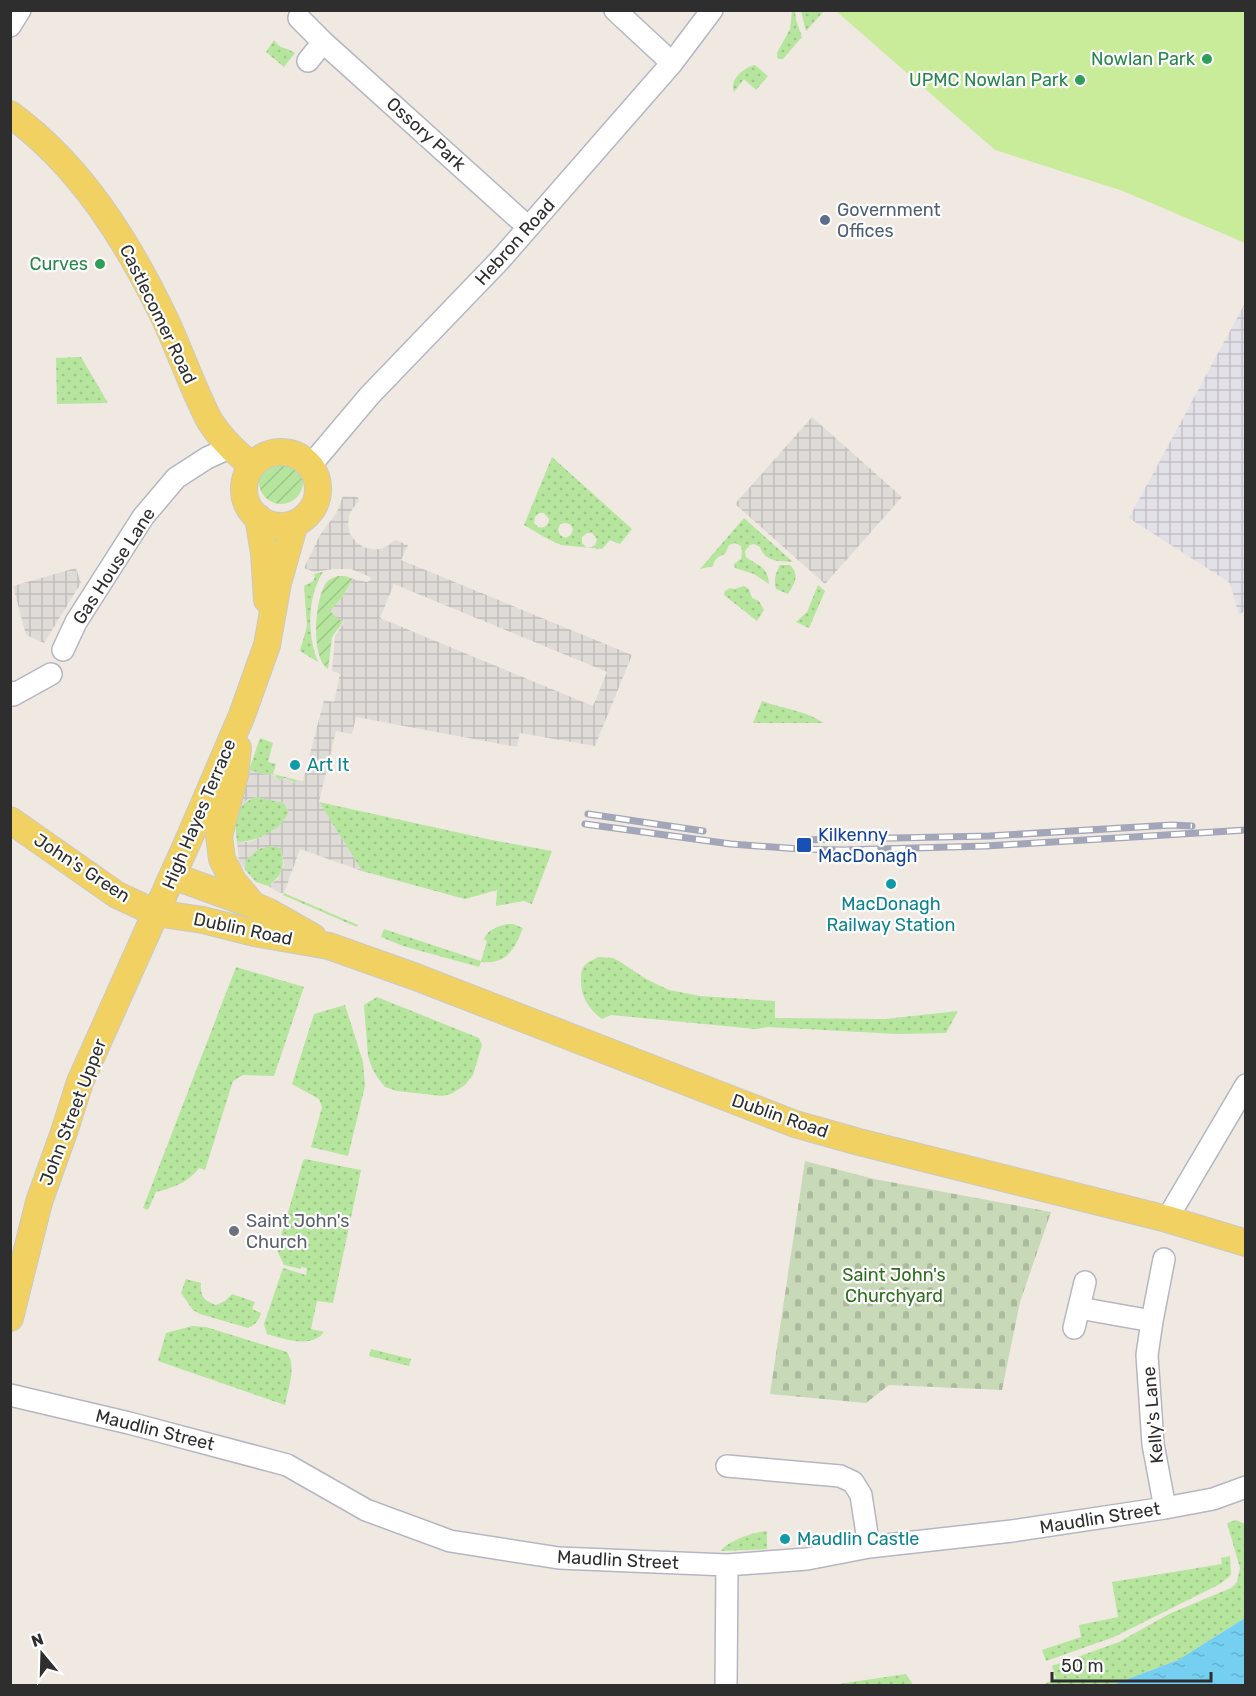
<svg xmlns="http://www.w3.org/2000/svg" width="1256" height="1696" font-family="Rubik,sans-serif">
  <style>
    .industrial { fill: url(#industrial-grid) }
    .grass { fill: url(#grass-dots); fill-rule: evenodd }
    .cemetery { fill: url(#cemetery-stones) }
    .garden { fill: url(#garden-furrows) }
    .pitch { fill: #c9ec9a }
    .plaza { fill: url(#plaza-grid); fill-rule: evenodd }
    .water { fill: url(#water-ripples) }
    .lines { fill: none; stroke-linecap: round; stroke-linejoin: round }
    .minor-casing { stroke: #b4b7c1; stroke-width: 24 }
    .major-casing { stroke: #c9c9c9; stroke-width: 28 }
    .minor { stroke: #fff; stroke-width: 21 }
    .major { stroke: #f2d163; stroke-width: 26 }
    .rail-casing { stroke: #a3a6b8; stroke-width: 7 }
    .rail { stroke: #fff; stroke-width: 4.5; stroke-dasharray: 14; stroke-linecap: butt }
    .leisure-dot { fill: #2e9e5b; stroke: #fff; stroke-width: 2 }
    .service-dot { fill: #5c6f8a; stroke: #fff; stroke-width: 2 }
    .culture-dot { fill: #0f9aa8; stroke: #fff; stroke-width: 2 }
    .transit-dot { fill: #1a4fb4; stroke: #fff; stroke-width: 2 }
    .worship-dot { fill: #6b7280; stroke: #fff; stroke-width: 2 }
    .labels { text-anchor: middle; stroke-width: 4.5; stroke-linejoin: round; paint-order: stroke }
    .leisure-label { font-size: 18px; fill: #27864d; stroke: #fff; text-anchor: end }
    .street-label { font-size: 18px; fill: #2e2e2e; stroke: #fff }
    .service-label { font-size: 18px; fill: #4e5e75; stroke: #fff; text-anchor: start }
    .culture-label { font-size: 18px; fill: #0d838f; stroke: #fff; text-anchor: start }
    .transit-label { font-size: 18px; fill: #164399; stroke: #fff; text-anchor: start }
    .worship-label { font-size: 18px; fill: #5b616d; stroke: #fff; text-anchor: start }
    .park-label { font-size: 18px; fill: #2c6e1b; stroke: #fff }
  </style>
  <defs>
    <pattern id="industrial-grid" width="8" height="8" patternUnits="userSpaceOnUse" patternTransform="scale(1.5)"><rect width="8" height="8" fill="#e3e1e8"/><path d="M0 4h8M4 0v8" fill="none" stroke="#c3c1c7"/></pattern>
    <pattern id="grass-dots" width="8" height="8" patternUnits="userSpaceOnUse" patternTransform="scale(1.5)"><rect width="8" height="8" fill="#b6e59e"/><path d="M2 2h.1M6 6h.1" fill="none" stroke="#9dc588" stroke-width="1.8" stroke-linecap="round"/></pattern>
    <pattern id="cemetery-stones" width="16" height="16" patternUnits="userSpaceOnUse" patternTransform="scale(1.5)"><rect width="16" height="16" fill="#c8d9b8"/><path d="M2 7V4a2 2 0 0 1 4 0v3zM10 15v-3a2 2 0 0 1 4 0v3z" fill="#acbb9e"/></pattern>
    <pattern id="garden-furrows" width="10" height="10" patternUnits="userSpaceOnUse" patternTransform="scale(1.5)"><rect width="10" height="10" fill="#b6e59e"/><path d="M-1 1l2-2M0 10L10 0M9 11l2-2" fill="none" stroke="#9dc588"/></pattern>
    <pattern id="plaza-grid" width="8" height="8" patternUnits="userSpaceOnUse" patternTransform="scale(1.5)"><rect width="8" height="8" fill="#dfdcd8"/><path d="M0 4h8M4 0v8" fill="none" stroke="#c0bdba"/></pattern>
    <pattern id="water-ripples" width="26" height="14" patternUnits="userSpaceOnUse" patternTransform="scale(1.5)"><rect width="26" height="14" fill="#75cff0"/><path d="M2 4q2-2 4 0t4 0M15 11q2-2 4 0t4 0" fill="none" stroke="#66b2ce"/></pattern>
  </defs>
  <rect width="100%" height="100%" fill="#efe9e1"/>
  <path class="industrial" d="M1245 303 1246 610 1239 615 1230 583 1129 518Z"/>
  <path class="grass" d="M792 11H795L796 20 802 37 783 59H778L777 53 790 29Z
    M801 11V10L824 11 806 31Z
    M274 40C282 51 285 46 295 53L284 67 266 52Z
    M755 65 768 76 756 90 744 79 734 92C729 80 743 68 755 65Z
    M81 357 108 403 57 404 56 358Z
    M552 457 632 529 620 544 610 540 602 549 561 545 546 538 524 525ZM539 513H544L549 519C549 525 544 529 538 527L534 523 535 517ZM565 523 570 524 573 529 571 535 565 538 560 535 558 530 560 524ZM587 533H592L597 539 595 545 589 548 586 547 582 543V537Z
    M744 518 793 562C778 561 765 562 760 547L754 544 750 545 745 551 746 557C758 566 768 566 769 584L754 574 735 568 734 564 741 559 742 551 741 546 735 543 729 545 725 554C717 557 715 558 713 566L700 569Z
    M780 565H790C800 575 795 583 788 594L776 589C773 580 776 573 780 565Z
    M323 572C307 597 307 635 318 662L300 651 307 626 304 586 313 581 315 577 314 574Z
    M818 585 825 591 809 628 796 622 807 612Z
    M744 586 749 589 752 598 759 601 764 610 757 621 724 595 725 591 730 588 734 589Z
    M762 701C783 709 805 710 824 723H753Z
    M260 738 273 743 268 762 276 764 273 774 297 780 296 783 285 778 284 780 275 778 276 775 268 774 267 775 249 770Z
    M257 797 284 803 289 812C287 816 284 821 281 825 271 835 250 842 237 842 234 821 234 804 257 797Z
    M319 802 492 840 552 851 532 904 524 901 496 906 497 890 465 899 362 871Z
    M272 845 281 848C284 868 285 873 268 886L256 882 246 871 245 861 258 849Z
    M284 893 358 925 357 927 283 895Z
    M506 924H513L523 928C515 948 507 965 481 962L479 967 403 946 381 937 384 929 481 961 487 941 484 939C487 930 497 927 506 924Z
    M599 957 613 958 619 961 646 979 669 990 700 996 775 1001V1018L885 1019 958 1011 946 1033 897 1034 768 1027 756 1029 611 1015 602 1019C588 1009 580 995 581 978 581 973 582 968 586 964 589 961 595 959 599 957Z
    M236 967 304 987 274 1076 243 1075 233 1081 205 1170 199 1168C189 1182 173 1188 156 1192L148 1210 143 1208Z
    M377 997 479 1038 482 1045 473 1075 465 1085 451 1094 442 1096 397 1091 385 1087 377 1077 372 1068 368 1056 364 1005Z
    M345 1005 363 1062 365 1086 348 1156 311 1147 322 1107 319 1099 292 1084 314 1014Z
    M305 1159 361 1170 333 1303 317 1301 311 1329 324 1332C311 1349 285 1339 267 1334L264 1324 283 1268 306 1275 307 1268 301 1267V1269L284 1265 277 1250 303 1161Z
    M186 1279 201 1283C200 1297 204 1301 216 1305L225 1301 232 1294 255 1302 252 1309 261 1313C259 1321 256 1324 248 1328L200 1314 193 1310 181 1293Z
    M192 1326 206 1327 287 1352C297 1368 288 1388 285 1405L158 1361 166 1333Z
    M371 1349 411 1359 409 1366 369 1356Z
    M1236 1520 1245 1524V1618L1178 1660 1112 1685 1041 1686 1056 1678 1052 1666 1119 1642 1169 1614 1231 1588 1237 1582 1240 1568 1227 1523Z
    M767 1531V1549L721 1551C727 1541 755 1532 767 1531Z
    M1230 1556 1231 1575 1220 1584 1114 1637 1046 1661 1042 1650 1081 1637 1079 1625 1118 1617 1112 1582 1222 1564 1221 1558Z
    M906 1674 913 1685H832Z"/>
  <path class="cemetery" d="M805 1161 874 1179 1051 1212 1020 1302 1002 1390 889 1385 866 1403 770 1394Z"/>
  <path class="garden" d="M259 482a22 22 0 1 1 44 0a22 22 0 1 1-44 0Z
    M338 576H345L353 579 343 596 331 611 343 622 332 637 328 669C310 657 315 599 326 583 329 579 334 577 338 576Z"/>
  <path class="pitch" d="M836 11H1245V243L1123 191 995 150Z"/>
  <path class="plaza" d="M812 417 902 497 825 584 735 504Z
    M343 496 358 497 359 501 353 508 349 516 348 525 350 534 356 542 363 547 372 549H380L388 546 395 540 408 545 401 560 632 655 595 746 520 733 517 747 356 717 352 734 336 731 319 802 362 871 300 849 284 893H280L268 886 278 879 284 865 281 848 271 846 258 849 245 861 246 871 239 862 237 842H248L261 837 281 825 289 812 284 803 257 797 247 800 239 808 249 770 267 775 268 774 276 776V778L283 780 284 778 292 780V782L295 783 297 780 303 781 324 700 334 702 340 674 332 671 335 636 344 622 337 618 330 611 343 596 353 579 367 582 371 580 370 577 351 569H333L314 572 304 568 320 535 337 512ZM394 584 607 672 593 706 380 618Z
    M76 568 81 583 44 643 26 635 13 586Z"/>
  <path class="water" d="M1245 1618V1685H1112L1178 1660Z"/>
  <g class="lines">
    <g class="minor-casing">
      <path id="minor" d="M615 10 672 63
        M299 18 323 42 528 227
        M10 26 20 10
        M308 61 323 42
        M310 466 370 395 499 261 672 63 712 10
        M63 650 76 622 143 517 176 478 207 458 231 447
        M10 692 13 695 51 674
        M1167 1219 1246 1085
        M1164 1259 1152 1321 1147 1355 1153 1444 1165 1508
        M1079 1308 1152 1321
        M1074 1328 1085 1282
        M10 1395 129 1423 287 1465 366 1510 450 1541 559 1558 727 1565 807 1559 869 1547 1012 1531 1165 1508 1213 1499 1246 1487
        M727 1466 840 1476 853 1482 861 1495 869 1547
        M726 1686 727 1565"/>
    </g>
    <g class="major-casing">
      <path id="major" d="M10 114C81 166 128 242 165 319 178 347 188 375 201 403 205 411 208 420 214 427 224 442 238 454 252 466
        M244 489a37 37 0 1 1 74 0a37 37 0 1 1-74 0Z
        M258 517 264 553 267 600
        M238 748 235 775 219 836 222 859 233 881 253 905
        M10 820 117 895 156 913 203 920 254 933 329 946 416 977 795 1124 859 1142 1167 1219 1246 1243
        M173 876 253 905 269 912 313 937
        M10 1318 39 1202 64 1132 80 1082 188 841 242 715 267 645 278 583 295 523"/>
    </g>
    <use href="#minor" class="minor"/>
    <use href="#major" class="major"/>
    <g class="rail-casing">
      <path id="rail" d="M588 814 703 831
        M585 824 731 844 800 849 843 850 986 846 1246 830
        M799 840 989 836 1172 825 1192 826"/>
    </g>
    <use href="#rail" class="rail"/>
  </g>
  <g class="leisure-dot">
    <circle cx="1207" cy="59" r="6"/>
    <circle cx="1080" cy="80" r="6"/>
    <circle cx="100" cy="264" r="6"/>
  </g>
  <circle class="service-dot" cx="825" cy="220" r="6"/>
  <g class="culture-dot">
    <circle cx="295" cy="765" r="6"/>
    <circle cx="891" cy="884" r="6"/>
    <circle cx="785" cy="1539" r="6"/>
  </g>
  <rect class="transit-dot" x="796" y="837" width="16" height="16" rx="3"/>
  <circle class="worship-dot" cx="234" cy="1231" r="6"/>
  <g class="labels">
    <g class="leisure-label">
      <text x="1195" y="65">Nowlan Park</text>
      <text x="1068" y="86">UPMC Nowlan Park</text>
      <text x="88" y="270">Curves</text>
    </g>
    <g class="street-label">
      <text transform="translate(426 134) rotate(42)" y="6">Ossory Park</text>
      <text transform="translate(515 242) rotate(-48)" y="6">Hebron Road</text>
      <text transform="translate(158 314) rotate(64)" y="6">Castlecomer Road</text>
      <text transform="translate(114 566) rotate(-57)" y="6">Gas House Lane</text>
      <text transform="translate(199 814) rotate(-67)" y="6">High Hayes Terrace</text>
      <text transform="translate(82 868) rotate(33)" y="6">John's Green</text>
      <text transform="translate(243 929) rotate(12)" y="6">Dublin Road</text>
      <text transform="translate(73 1112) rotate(-69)" y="6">John Street Upper</text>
      <text transform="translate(780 1116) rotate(19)" y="6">Dublin Road</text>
      <text transform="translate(1153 1415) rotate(-95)" y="6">Kelly's Lane</text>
      <text transform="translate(155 1430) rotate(14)" y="6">Maudlin Street</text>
      <text transform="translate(1100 1518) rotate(-9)" y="6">Maudlin Street</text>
      <text transform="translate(618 1560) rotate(3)" y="6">Maudlin Street</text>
    </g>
    <g class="service-label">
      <text x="837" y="216">Government<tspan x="837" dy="21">Offices</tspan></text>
    </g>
    <g class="culture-label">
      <text x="307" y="771">Art It</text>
      <text x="891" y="910" text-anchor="middle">MacDonagh<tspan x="891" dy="21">Railway Station</tspan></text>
      <text x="797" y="1545">Maudlin Castle</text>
    </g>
    <g class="transit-label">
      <text x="818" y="841">Kilkenny<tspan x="818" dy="21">MacDonagh</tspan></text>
    </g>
    <g class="worship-label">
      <text x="246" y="1227">Saint John's<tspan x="246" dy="21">Church</tspan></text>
    </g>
    <g class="park-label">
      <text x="894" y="1281">Saint John's<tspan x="894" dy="21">Churchyard</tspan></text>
    </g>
  </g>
  <rect width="1256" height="1696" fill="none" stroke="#2e2e2e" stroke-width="24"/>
  <g transform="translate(42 1654) rotate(341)" stroke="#ffffff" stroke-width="4.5" paint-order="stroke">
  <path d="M0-4.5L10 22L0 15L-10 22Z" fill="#2e2e2e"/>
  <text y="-9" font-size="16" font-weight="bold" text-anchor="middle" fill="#2e2e2e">N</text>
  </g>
  <path d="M1052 1672v9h159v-9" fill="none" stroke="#2e2e2e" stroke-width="3"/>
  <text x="1061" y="1672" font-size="18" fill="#2e2e2e" stroke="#ffffff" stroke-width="4.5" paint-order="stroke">50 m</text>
</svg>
